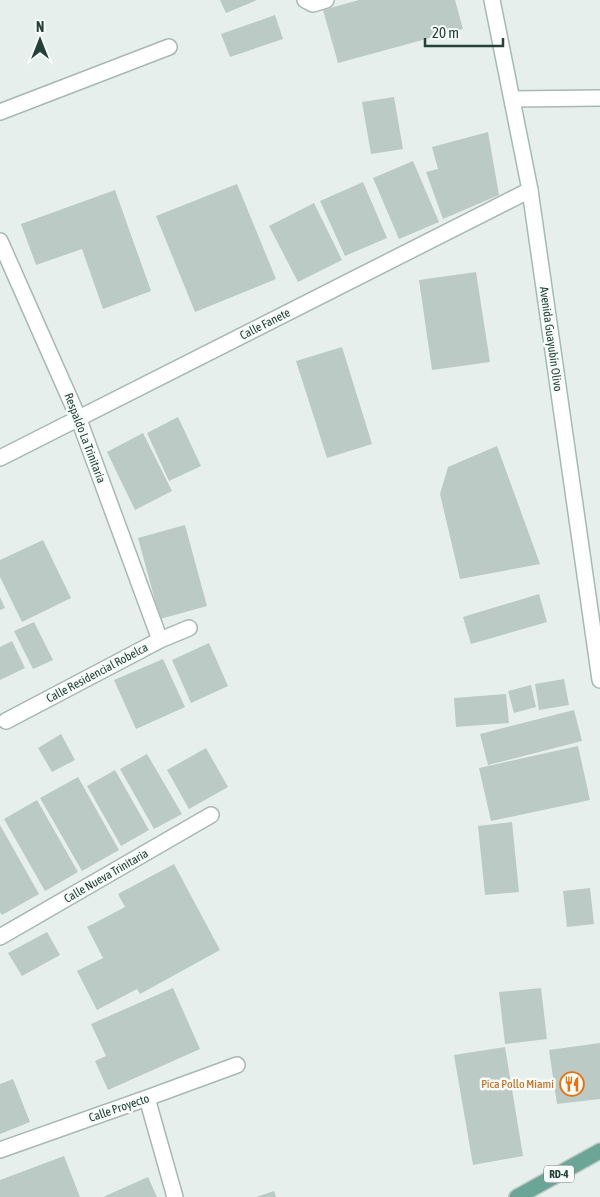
<svg xmlns="http://www.w3.org/2000/svg" width="600" height="1197" font-family="'Asap Condensed',sans-serif">
  <style>
    .building { fill: #bbcac4 }
    .lines { fill: none; stroke-linecap: round; stroke-linejoin: round }
    .lane-casing { stroke: #a8b8b2; stroke-width: 18 }
    .street-casing { stroke: #a8b8b2; stroke-width: 18 }
    .secondary-casing { stroke: #a4bbb3; stroke-width: 18 }
    .primary-casing { stroke: #c2cac8; stroke-width: 18 }
    .lane { stroke: #fff; stroke-width: 15 }
    .street { stroke: #fff; stroke-width: 15 }
    .secondary { stroke: #fff; stroke-width: 15 }
    .primary { stroke: #6aa596; stroke-width: 15 }
    .labels { text-anchor: middle; stroke-width: 5; stroke-linejoin: round; paint-order: stroke }
    .shield { fill: #f7fbf9; stroke: #637a73; stroke-width: 1 }
    .shield-label { font-size: 11px; font-weight: bold; fill: #24423a }
    .street-label { font-size: 12px; fill: #24423a; stroke: #f7fbf9 }
    .food-label { font-size: 12px; fill: #c56008; stroke: #f7fbf9; text-anchor: end }
  </style>
  <rect width="100%" height="100%" fill="#e6efeb"/>
  <path class="building" d="M220 0H257L226 13Z
    M359 0H455L463 29 338 63 323 10Z
    M275 15 283 39 230 57 221 34Z
    M394 97 403 149 371 154 362 102Z
    M488 132 499 195 443 219 426 172 438 169 432 147Z
    M413 161 439 222 399 239 373 178Z
    M363 182 387 238 345 256 320 201Z
    M237 184 276 279 195 312 156 216Z
    M115 190 151 291 103 309 82 249 36 265 21 224Z
    M314 203 342 260 298 282 269 226Z
    M476 272 490 362 432 370 419 280Z
    M342 347 372 444 327 458 296 361Z
    M178 417 201 466 169 481 147 433Z
    M143 433 172 491 135 510 107 452Z
    M497 446 540 564 460 579 440 494 448 467Z
    M185 525 207 606 160 619 138 538Z
    M43 540 71 598 22 622 0 577V560Z
    M539 594 547 622 471 644 463 617Z
    M0 597 5 608 0 610Z
    M34 622 53 660 33 669 14 631Z
    M12 641 25 668 0 680V647Z
    M209 643 228 686 191 703 172 660Z
    M163 659 185 707 136 729 114 680Z
    M564 679 569 705 539 710 535 684Z
    M531 685 536 707 514 713 508 691Z
    M506 694 509 723 456 727 454 698Z
    M574 710 582 741 488 765 480 734Z
    M61 734 75 760 52 772 38 748Z
    M578 746 590 800 491 821 479 768Z
    M206 748 228 787 189 809 167 770Z
    M147 754 182 814 154 829 120 769Z
    M115 770 149 830 121 846 87 786Z
    M78 777 119 850 82 871 40 798Z
    M37 800 78 872 45 891 4 819Z
    M512 822 519 892 485 895 478 826Z
    M0 825 39 894 2 915 0 912Z
    M174 864 220 950 140 994 137 989 97 1010 77 971 103 958 87 927 125 907 118 894Z
    M590 888 594 924 567 927 563 891Z
    M47 932 60 955 22 976 8 953Z
    M173 988 200 1049 108 1090 95 1061 106 1056 91 1024Z
    M541 988 547 1039 505 1044 499 992Z
    M600 1043V1099L557 1104 549 1050Z
    M505 1047 523 1156 473 1165 454 1055Z
    M13 1079 30 1122 0 1134V1084Z
    M64 1156 80 1197H0V1180Z
    M148 1177 157 1197H103Z
    M274 1191 276 1197H256Z"/>
  <g class="lines">
    <g class="lane-casing">
      <path id="lane" d="M512 99 600 98"/>
    </g>
    <g class="street-casing">
      <path id="street" d="M305 0 313 4 326 0
        M0 112 169 47
        M0 241 78 417 160 640
        M0 458 530 190
        M6 721 160 640 189 628
        M0 937 211 815
        M147 1098 175 1197
        M0 1150 147 1098 237 1065"/>
    </g>
    <g class="secondary-casing">
      <path id="secondary" d="M492 0 530 190 600 680"/>
    </g>
    <g class="primary-casing">
      <path id="primary" d="M517 1197 600 1151"/>
    </g>
    <use href="#lane" class="lane"/>
    <use href="#street" class="street"/>
    <use href="#secondary" class="secondary"/>
    <use href="#primary" class="primary"/>
  </g>
  <defs>
    <g id="restaurant-ring" transform="scale(1.25)"><circle r="9.5" fill="#f7fbf9" stroke="#e8710a" stroke-width="1.5"/><path d="M-5-6h1v4h1v-4h1v4h1v-4h1v5L-1.5 .5V6h-2V.5L-5-1ZM5-6V6H3V1.5H1.5Q1.5-4 5-6Z" fill="#e8710a"/></g>
  </defs>
  <g fill-rule="evenodd">
    <use href="#restaurant-ring" x="572" y="1084"/>
  </g>
  <g class="labels">
    <rect class="shield" x="544" y="1165.5" width="30" height="17" rx="4"/>
    <g class="shield-label">
      <text x="559" y="1178">RD-4</text>
    </g>
    <g class="street-label">
      <text transform="translate(265 324) rotate(-27)" y="4">Calle Fanete</text>
      <text transform="translate(551 339) rotate(82)" y="4">Avenida Guayubín Olivo</text>
      <text transform="translate(85 438) rotate(69)" y="4">Respaldo La Trinitaria</text>
      <text transform="translate(97 673) rotate(-28)" y="4">Calle Residencial Robelca</text>
      <text transform="translate(106 876) rotate(-30)" y="4">Calle Nueva Trinitaria</text>
      <text transform="translate(119 1108) rotate(-19)" y="4">Calle Proyecto</text>
    </g>
    <g class="food-label">
      <text x="554" y="1088">Pica Pollo Miami</text>
    </g>
  </g>
  <g transform="translate(40 40)" stroke="#f7fbf9" stroke-width="4" paint-order="stroke">
  <path d="M0-4L9 19L0 12L-9 19Z" fill="#24423a"/>
  <text y="-8" font-size="14" font-weight="bold" text-anchor="middle" fill="#24423a">N</text>
  </g>
  <path d="M425 38v8h78v-8" fill="none" stroke="#24423a" stroke-width="2.5"/>
  <text x="432" y="38" font-size="15" fill="#24423a" stroke="#f7fbf9" stroke-width="4" paint-order="stroke">20 m</text>
</svg>
